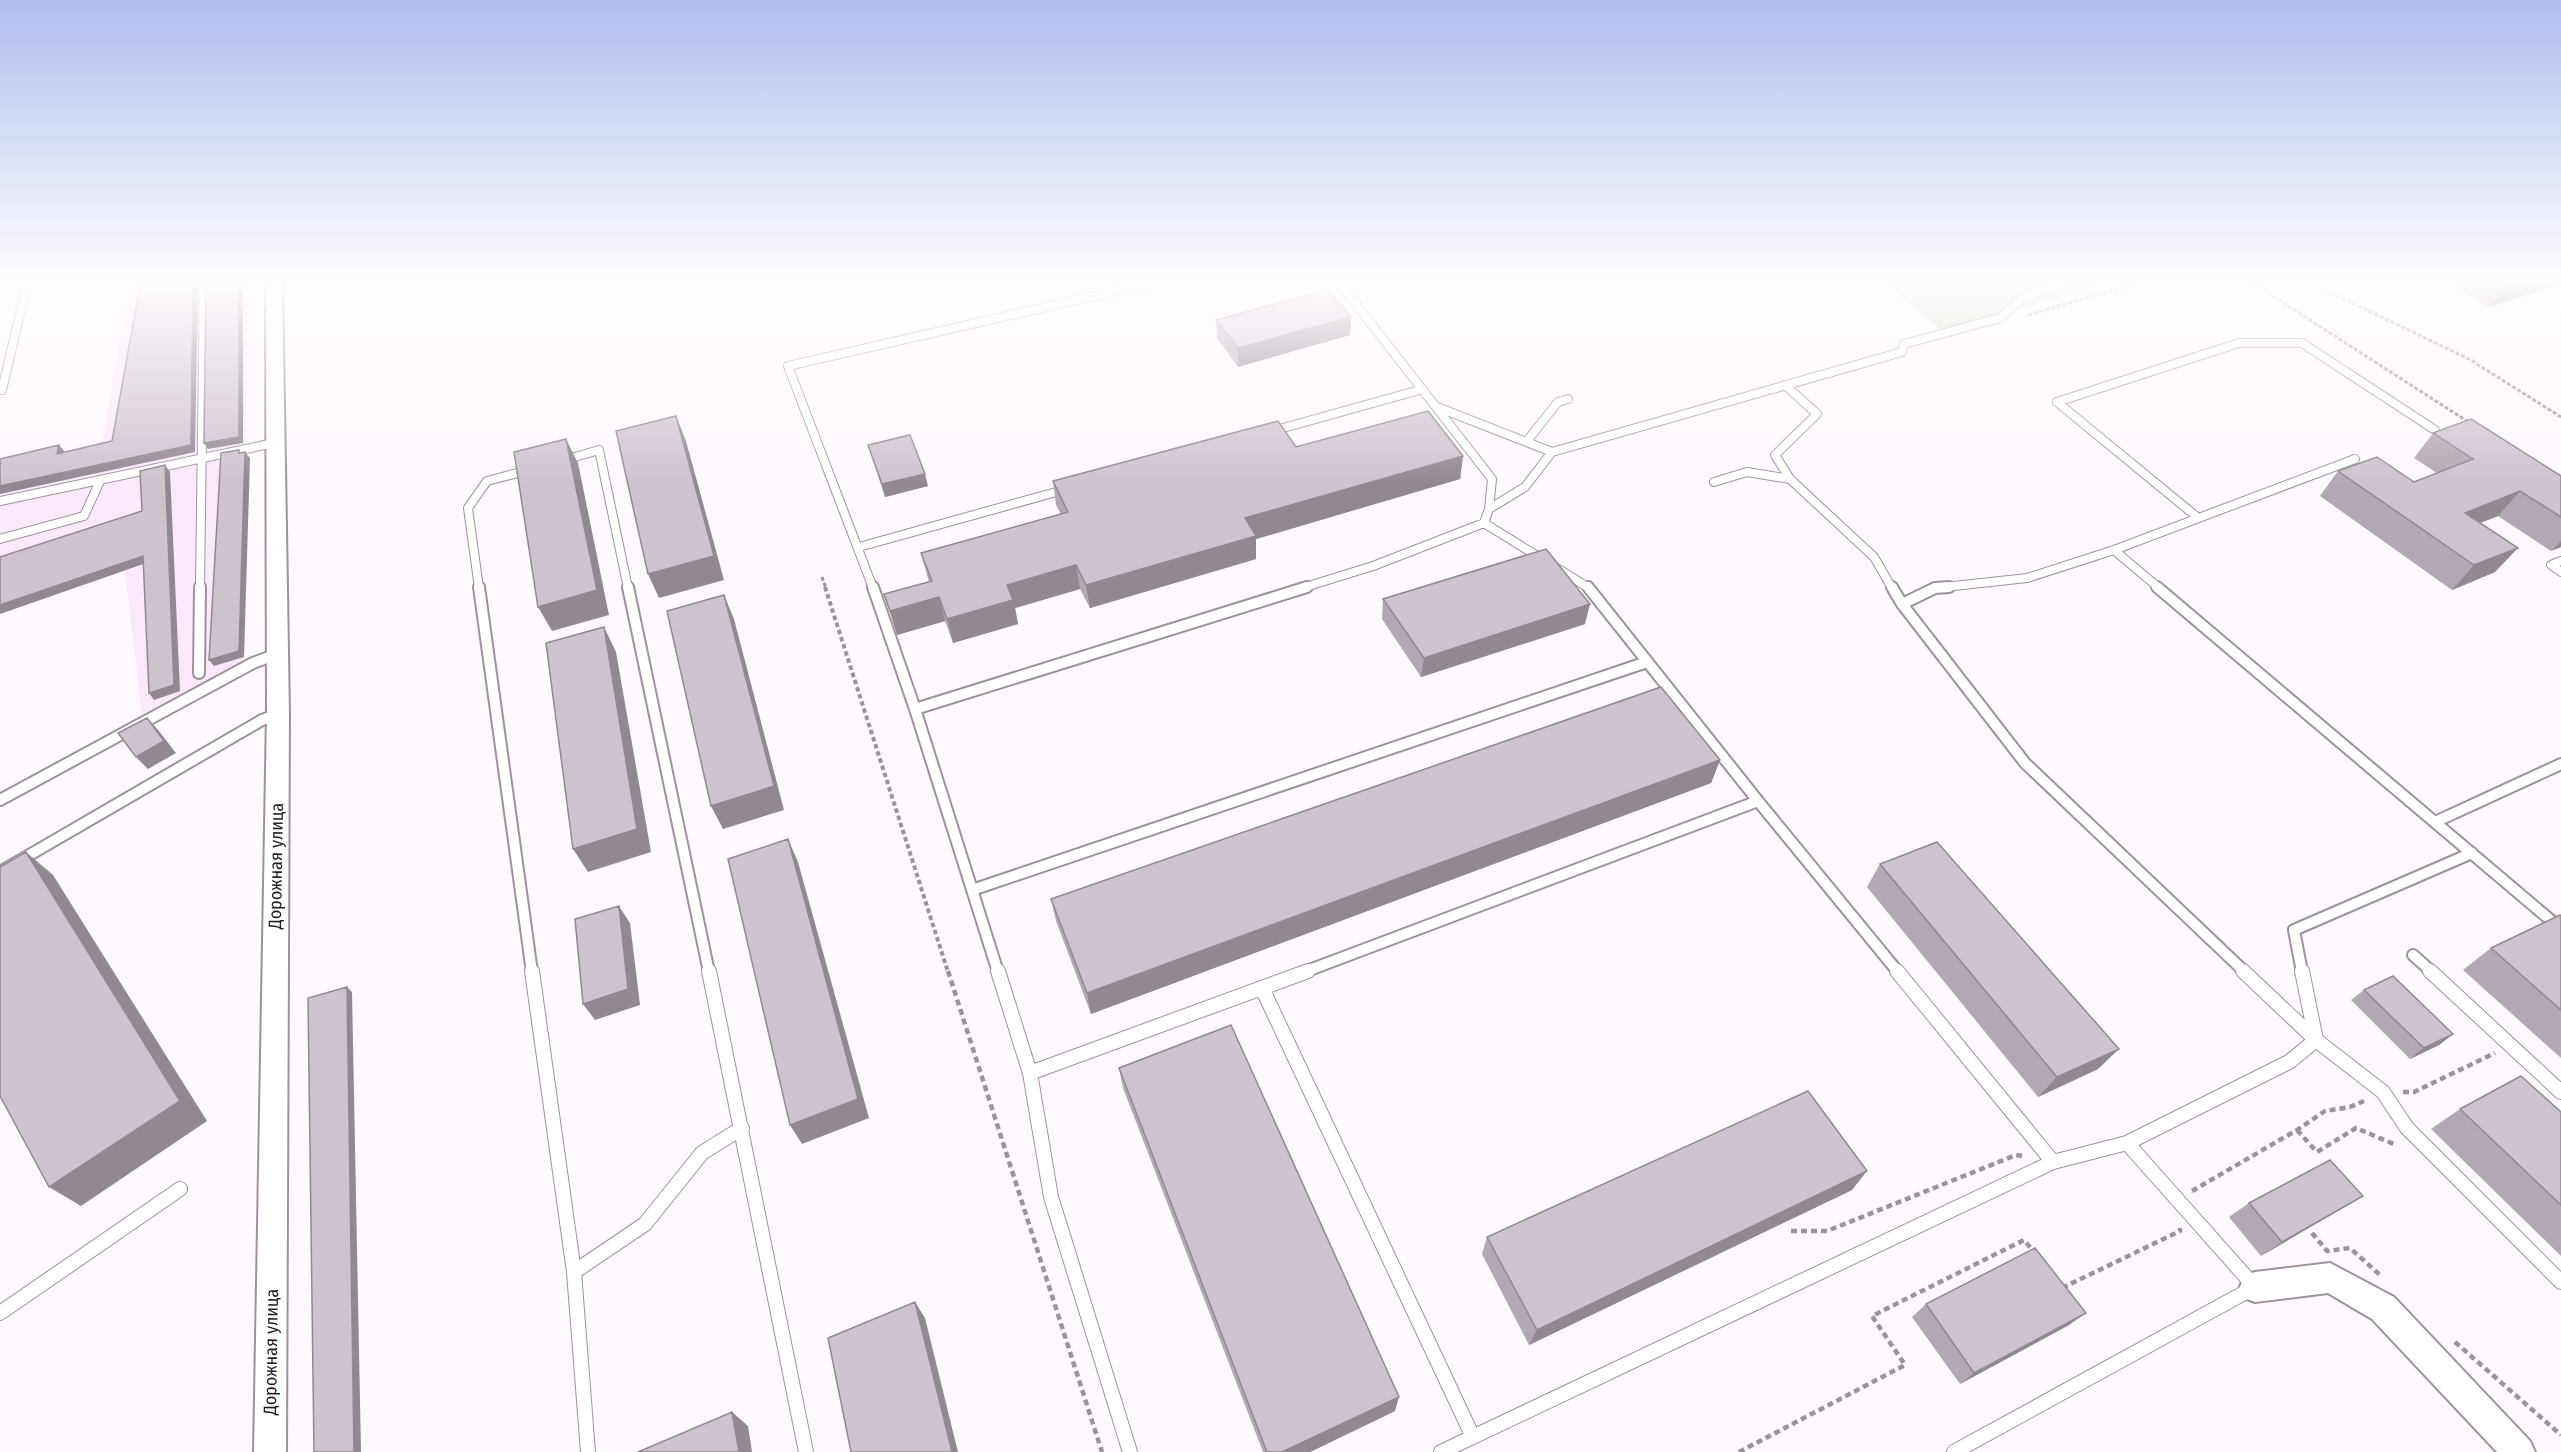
<svg xmlns="http://www.w3.org/2000/svg" width="2561" height="1452" font-family="'Fira Sans Condensed',sans-serif">
  <style>
    .built { fill: #fce8fb }
    .green { fill: #cee4bd }
    .lines { fill: none; stroke-linecap: round; stroke-linejoin: round }
    .service-far2-casing { stroke: #9e919e; stroke-width: 10 }
    .service-far1-casing { stroke: #9e919e; stroke-width: 14 }
    .service-casing { stroke: #9e919e; stroke-width: 16 }
    .minor-casing { stroke: #9e919e; stroke-width: 4 }
    .path-far2 { stroke: #999499; stroke-width: 3; stroke-dasharray: 4 2; stroke-linecap: butt }
    .path-far1 { stroke: #999499; stroke-width: 4; stroke-dasharray: 4.5 3; stroke-linecap: butt }
    .path { stroke: #999499; stroke-width: 4.5; stroke-dasharray: 6 4; stroke-linecap: butt }
    .service-far2 { stroke: #fff; stroke-width: 8 }
    .service-far1 { stroke: #fff; stroke-width: 10 }
    .service { stroke: #fff; stroke-width: 14 }
    .minor { fill: #fff; fill-rule: evenodd }
    .wall { fill: #b2a7b2 }
    .shaded-wall { fill: #918891 }
    .building { fill: #cfc2cf; stroke: #918891; stroke-width: 1.5 }
    .labels { text-anchor: middle; stroke-width: 4.5; stroke-linejoin: round; paint-order: stroke }
    .street-label { font-size: 18px; fill: #211c21; stroke: #fff }
  </style>
  <rect width="100%" height="100%" fill="#fef9fe"/>
  <path class="built" d="M129 280H247L244 660 142 714 125 571 0 614V467L103 441Z"/>
  <path class="green" d="M1881 280H2123L1942 331Z"/>
  <g class="lines">
    <g class="service-far2-casing">
      <path id="service-far2" d="M1105 280 1112 292
        M1337 280 1492 479 1489 509
        M1785 385 1817 414 1775 455 1790 479 1874 557 1892 588
        M2 390 28 280
        M1437 407 1552 452
        M1269 432 1423 389
        M1527 441 1558 402 1568 399
        M561 461 599 450 628 588
        M1714 482 1747 472 1790 479
        M0 501 274 443
        M2197 517 2057 402 2239 343H2302L2435 430
        M1484 523 1589 588
        M0 539 84 516 100 481
        M859 547 1067 489
        M2114 550 2159 588
        M2561 561 2551 565 2561 572
        M200 588 204 280
        M479 588 468 508 487 481 529 470
        M873 588 788 366 1164 280
        M1302 588 1373 566 1484 523 1489 509 1525 487 1552 452 1902 352 1904 344 2000 318 2025 296 2076 280
        M1935 588 2027 578 2114 550 2355 459"/>
    </g>
    <g class="service-far1-casing">
      <path id="service-far1" d="M479 587 532 972
        M628 587 709 972
        M873 587 915 709 998 972
        M1588 587 1758 801 1898 972
        M1892 587 1902 604 2025 763 2245 972
        M2157 587 2561 929
        M1902 604 1935 588 1949 587
        M199 673 200 587
        M915 709 1307 587
        M0 800 253 663 277 654
        M2435 822 2561 764
        M0 872 262 720 278 714
        M972 890 1647 662
        M2413 955 2432 972
        M1304 972 1758 801
        M2302 972 2294 930 2472 853"/>
    </g>
    <g class="service-casing">
      <path id="service" d="M532 971 574 1272 588 1452
        M709 971 806 1452
        M998 971 1030 1073 1051 1197 1130 1452
        M1897 971 2053 1162
        M2302 971 2316 1040 2383 1092 2407 1128 2561 1282
        M2430 971 2561 1092
        M1262 988 1473 1437
        M1030 1073 1308 971
        M574 1272 645 1224 702 1153 742 1128
        M0 1313 180 1189
        M1441 1452 2053 1162 2127 1143 2289 1062 2316 1040 2243 971
        M1954 1452 2255 1287 2127 1143"/>
    </g>
    <g class="minor-casing">
      <path id="minor" d="M266 280H282L289 714 286 1452H254L267 714Z
        M2330 1263 2394 1297 2530 1441 2535 1452H2497L2372 1319 2328 1293 2255 1302 2244 1298 2240 1287 2244 1276 2255 1272Z"/>
    </g>
    <path class="path-far2" d="M2248 280 2470 423
      M2304 280 2469 359 2561 417
      M2028 315 2148 280
      M822 577 826 588"/>
    <path class="path-far1" d="M825 587 948 972"/>
    <path class="path" d="M948 971 1102 1452
      M2403 1092H2414L2495 1053
      M2297 1130 2317 1152 2356 1128 2396 1145
      M2192 1191 2297 1130 2325 1111 2350 1107 2364 1101
      M1791 1231H1827L2016 1155 2022 1156
      M2312 1233 2327 1251 2350 1248 2380 1275
      M2062 1288 2180 1231V1228
      M2455 1342 2561 1435
      M1739 1452 1905 1365 1872 1316 2024 1240 2034 1252"/>
    <use href="#service-far2" class="service-far2"/>
    <use href="#service-far1" class="service-far1"/>
    <use href="#service" class="service"/>
    <use href="#minor" class="minor"/>
  </g>
  <path class="wall" d="M2462 280H2561L2489 307 2456 288Z
    M1351 317 1350 335 1238 367 1217 338 1216 320Z
    M2433 433 2561 476V547L2551 551 2498 516 2480 523 2495 572 2452 590 2320 496 2338 471 2414 482 2437 473 2414 458Z
    M868 445 928 486 885 497Z
    M1296 447 1463 456 1460 479 1256 539V559L1090 608 1080 589 1015 608 1018 624 953 643 945 621 897 635 884 594 929 582 921 553 1061 514 1056 505 1053 481Z
    M1383 599 1585 624 1421 677 1382 619Z
    M1720 760 1711 783 1091 1014 1056 921 1051 899Z
    M1880 864 2098 1069 2038 1097 1867 887Z
    M2561 916V1058L2463 970 2491 948Z
    M2364 990 2453 1034 2439 1045 2410 1059 2351 1000Z
    M1119 1068 1395 1411 1310 1452H1263L1123 1088Z
    M2460 1109 2561 1112V1256L2431 1129Z
    M1852 1190 1529 1345 1482 1254 1487 1237Z
    M2363 1196 2341 1209 2261 1256 2229 1217 2249 1203Z
    M1926 1304 2069 1325 1960 1384 1912 1317Z"/>
  <path class="shaded-wall" d="M193 280H198L195 452 0 494V486L191 445Z
    M239 280H243V443L208 449 204 443Z
    M2522 280H2561V284L2489 307 2505 285Z
    M1351 317 1350 335 1238 367V348Z
    M676 416 686 441 724 580 659 598 648 574Z
    M566 439 578 463 609 615 552 631 538 607Z
    M59 445 64 451 62 460 57 454Z
    M245 452 250 458 244 657 214 666 209 660Z
    M1463 456 1460 479 1256 539V559L1090 608 1086 585 1245 518Z
    M165 465 170 472 180 691 154 700 149 693Z
    M925 474 928 486 885 497 882 484Z
    M2520 491 2498 516 2444 537 2465 513Z
    M2561 541V547L2551 551Z
    M2518 548 2495 572 2452 590 2474 565Z
    M143 556 149 562 0 614V605Z
    M1076 565 1080 589 1015 608 1018 624 953 643 947 619 1007 585Z
    M724 595 734 619 784 810 723 829 711 806Z
    M939 597 945 621 897 635 890 611Z
    M1590 604 1585 624 1421 677 1424 658Z
    M604 627 616 652 651 852 588 872 573 849Z
    M147 718 158 730 176 753 148 769 136 757Z
    M1720 760 1711 783 1091 1014 1087 993Z
    M788 839 798 862 869 1118 802 1144 790 1125Z
    M26 852 53 875 207 1121 81 1206 49 1187Z
    M619 906 630 923 640 1005 595 1020 583 1004Z
    M347 987 352 992 361 1452H354Z
    M2453 1034 2439 1045 2410 1059 2424 1048Z
    M2119 1049 2098 1069 2038 1097 2057 1077Z
    M1867 1171 1852 1190 1529 1345 1537 1330Z
    M2363 1196 2341 1209 2261 1256 2282 1242Z
    M915 1302 925 1318 958 1452H952Z
    M2086 1313 2069 1325 1960 1384 1974 1373Z
    M1399 1397 1395 1411 1310 1452H1282Z
    M732 1412 748 1426 752 1452H739Z"/>
  <path class="building" d="M141 280H193L191 445 0 486V459L59 445 57 454 112 441Z
    M206 280H239V437L204 443Z
    M2496 280H2522L2505 285Z
    M1328 290 1351 317 1238 348 1216 320Z
    M1428 411 1463 456 1245 518 1256 536 1086 585 1076 565 1007 585 1013 600 947 619 939 597 890 611 884 594 932 581 921 553 1068 512 1053 481 1278 421 1296 447Z
    M676 416 714 556 648 574 616 431Z
    M2471 419 2561 476V517L2520 491 2465 513 2518 548 2474 565 2338 471 2377 457 2414 482 2473 459 2433 433Z
    M910 435 925 474 882 484 868 445Z
    M566 439 597 590 538 607 514 452Z
    M239 450V453L245 452 239 651 209 660 221 453Z
    M165 465 174 685 149 693 143 556 0 605V557L142 511 140 471Z
    M1546 549 1590 604 1424 658 1383 599Z
    M724 595 774 786 711 806 667 611Z
    M604 627 637 829 573 849 546 643Z
    M1661 687 1720 760 1087 993 1051 899Z
    M147 718 164 741 136 757 118 733Z
    M788 839 858 1099 790 1125 728 859Z
    M1937 842 2119 1049 2057 1077 1880 864Z
    M26 852 180 1101 49 1187 0 1096V867Z
    M619 906 628 989 583 1004 575 919Z
    M2560 915 2561 916V1010L2491 948Z
    M2393 976 2453 1034 2424 1048 2364 990Z
    M347 987 354 1452H314L308 998Z
    M1231 1025 1399 1397 1282 1452H1267L1119 1068Z
    M2521 1076 2561 1112V1205L2460 1109Z
    M1808 1091 1867 1171 1537 1330 1487 1237Z
    M2330 1160 2363 1196 2282 1242 2249 1203Z
    M2035 1248 2086 1313 1974 1373 1926 1304Z
    M915 1302 952 1452H851L828 1338Z
    M732 1412 739 1452H638Z"/>
  <linearGradient id="sky" x2="0" y2="1"><stop stop-color="#aebfed"/><stop offset="0.58" stop-color="#fffcff"/><stop offset="1" stop-color="#fffcff" stop-opacity="0"/></linearGradient>
  <rect width="2561" height="484" fill="url(#sky)"/>
  <g class="labels">
    <g class="street-label">
      <text transform="translate(276 866) rotate(-89)" y="6">Дорожная улица</text>
      <text transform="translate(271 1352) rotate(-89)" y="6">Дорожная улица</text>
    </g>
  </g>
</svg>
